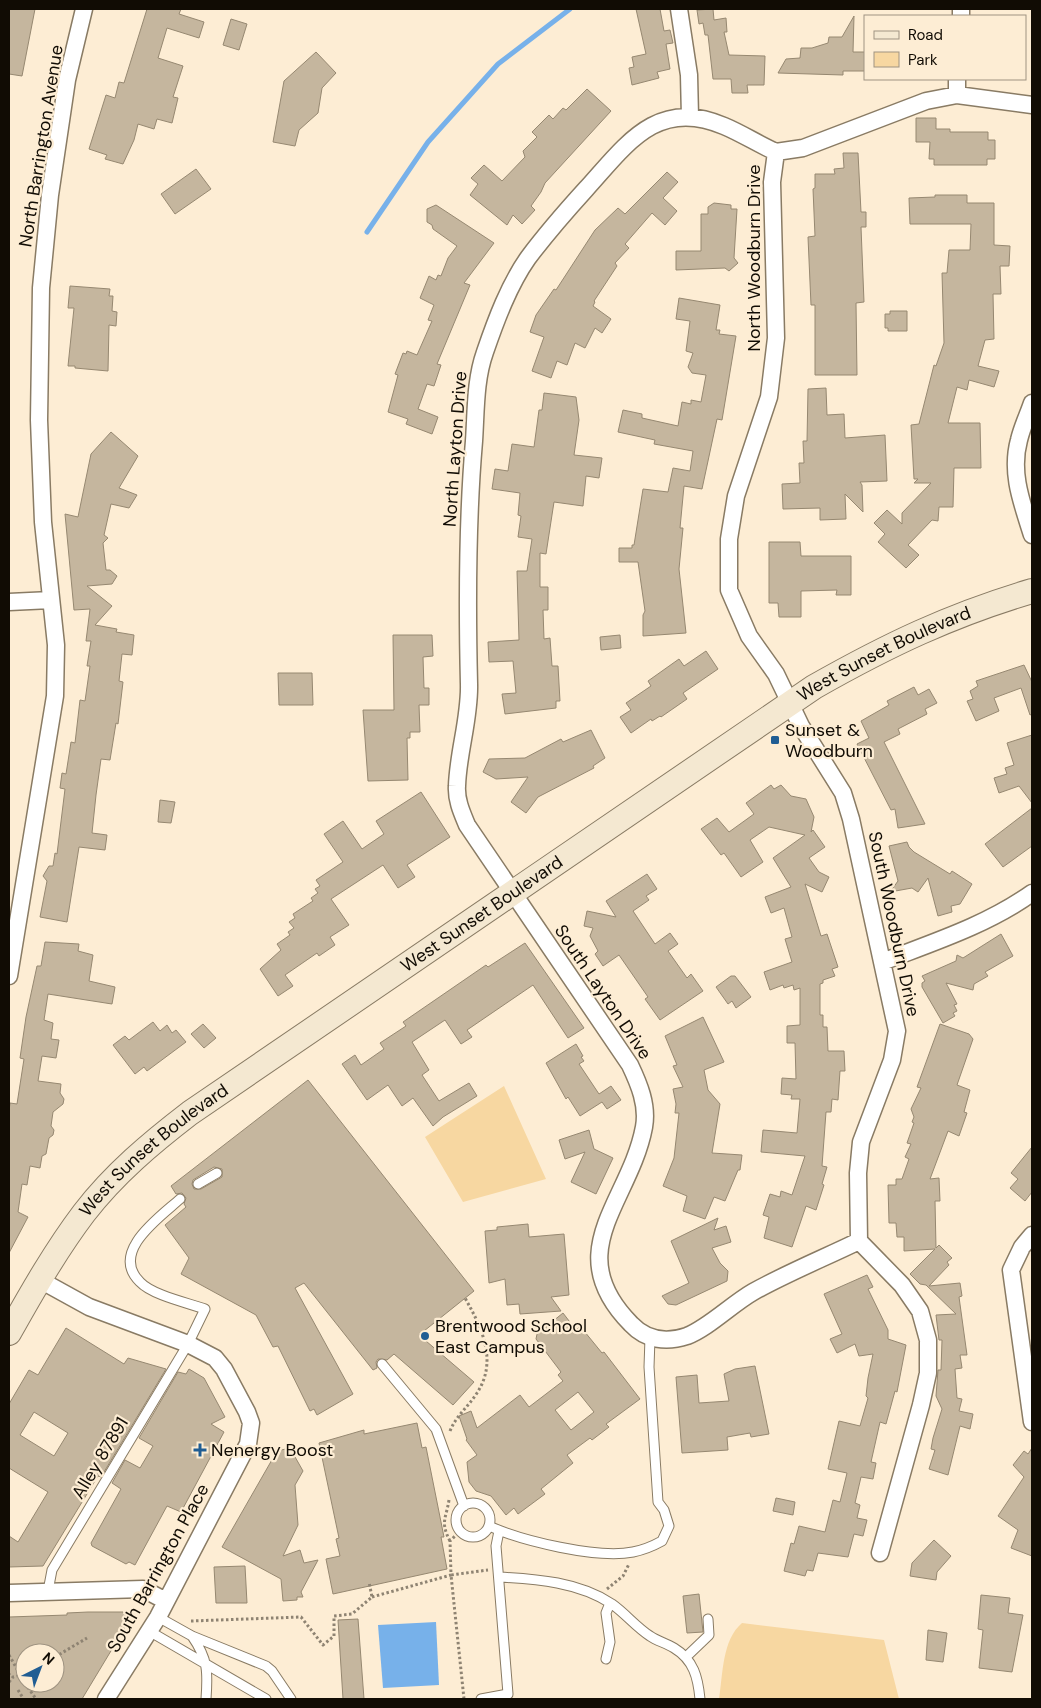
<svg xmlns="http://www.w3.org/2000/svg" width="1041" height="1708" font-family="'DM Sans',sans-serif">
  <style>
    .green { fill: #f7d7a1 }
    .water { fill: #77b1ea }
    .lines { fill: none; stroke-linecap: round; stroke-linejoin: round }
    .stream { stroke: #77b1ea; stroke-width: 5 }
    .building { fill: #c5b69e; stroke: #968871; fill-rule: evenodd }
    .lane-casing { stroke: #897b64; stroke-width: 11 }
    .street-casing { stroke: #897b64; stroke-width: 19 }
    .secondary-casing { stroke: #897b64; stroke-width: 26 }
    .path { stroke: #8e8372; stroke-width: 3; stroke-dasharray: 2.5 2.5; stroke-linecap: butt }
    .lane { stroke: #fff; stroke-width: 9 }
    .street { stroke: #fff; stroke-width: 16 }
    .secondary { stroke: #f4e8d1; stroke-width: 24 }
    .poi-dot { fill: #205d93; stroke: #fdedd4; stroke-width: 2 }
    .labels { text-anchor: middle; stroke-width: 4.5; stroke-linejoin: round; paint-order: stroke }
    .street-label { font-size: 18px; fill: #110c04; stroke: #fdedd4 }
    .poi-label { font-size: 18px; fill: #110c04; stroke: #fdedd4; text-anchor: start }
  </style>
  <rect width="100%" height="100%" fill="#fdedd4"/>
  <path class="green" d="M504 1086 546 1179 463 1202 425 1137Z
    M742 1623 884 1640 899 1699H719C723 1674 722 1640 742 1623Z"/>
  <path class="water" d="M436 1622 439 1685 383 1688 378 1625Z"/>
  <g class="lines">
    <path class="stream" d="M367 232 428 142 498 64 570 9"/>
  </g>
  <path class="building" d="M9 9H35L22 76 9 74Z
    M147 9H181L179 14 204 22 199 38 167 28 158 58 183 66 173 97 178 98 172 123 157 119 154 129 138 124 134 140 123 164 105 159 107 155 89 149 106 95 115 98 119 82 124 83Z
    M636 9H660L664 31 670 30 673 43 666 44 670 69 657 72 659 78 632 85 629 68 634 67 632 57 646 54Z
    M713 9 714 20 726 18 727 32H724L729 55 765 56 764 85H747L748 93H732L731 79H713L708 35H705L703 23 699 24 697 10Z
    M854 16 853 52H865V71H843V75L778 73 786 59 800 58 801 48H812L828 43 829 37H842Z
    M231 19 247 24 239 50 223 45Z
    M316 52 336 73 322 88 318 113 299 130 295 146 273 142 284 81Z
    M587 89 611 111 545 183 541 192 531 206 535 210 522 224 513 215 507 225 470 195 478 184 471 178 484 165 502 181 525 157 523 151 537 137 532 132 549 115 553 119 563 108 566 110Z
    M916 118H936V129H950V132H988V140H995V159H987V165H934V159H929L930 142H916Z
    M843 153H858L861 212H866V227H861L864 302 856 303 857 375H815V305H811L808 237 815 236 813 189 815 188V174H835L834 169 844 168Z
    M196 169 211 189 175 214 161 194Z
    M667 172 678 182 663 198 677 211 665 225 652 213 625 244 629 248 615 263 617 266 594 301 595 302 593 306 611 319 602 333 595 328 585 348 575 343 567 365 557 361 551 378 532 371 544 337 530 332 536 315 554 289 556 290 595 230 618 208 625 214Z
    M935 195H967V203H994V245L1010 246 1009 266H1000L1001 294H993L994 339 985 340 978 366 999 371 994 387 969 380 967 390 957 387 948 423H980L981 468H954L953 507H939L938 521 932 520 908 545 919 555 906 568 878 542 885 534 874 523 887 510 902 524V513L931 483H914L918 479H914L911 425 919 424 934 365 936 366 944 343 942 273H947L949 250H970L971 224H910L909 198 935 197Z
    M714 203 731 205V209H737L734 258 738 263 729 271 725 268 676 270V251H701V214H708V207Z
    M436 205 494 243 464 283 470 285 437 364 441 365 434 386 427 384 418 409 438 417 432 434 406 424 408 419 388 412 398 375 395 374 403 353 406 354 407 351 417 355 432 321 428 320 434 305 420 298 429 276 436 280 438 275 441 276 448 258 457 246 433 229 432 225 427 222V209Z
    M70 286 110 289 109 296H113L112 311 117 312 116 326 109 325 108 371 75 368V366H68L74 308H68Z
    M679 298 720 305 716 330H720L719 334 736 336 722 420 717 419 702 489 684 486 680 528H683L679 569 686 633 643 636V615L645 611 638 562H619V548H632V545H634L643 489 668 492 673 468 690 471 693 451 654 444 655 440 618 432 623 410 642 414V418L678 426 682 402 691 404V400L701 402 706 375 692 373 688 367 693 353 686 351 690 321 676 319Z
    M890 311H907V331H888V328H885V314H890Z
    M826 388 827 415 844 414 845 438 885 435 887 481 860 482 862 485 863 512 845 494 846 519 820 520V508L783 509 782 484 800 483 799 463H804L803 441H807L808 389Z
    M544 393 576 397 579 420 574 455 602 458 599 478 586 476 583 506 554 502 546 554 540 553V587H548V610H543L544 639 550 638 552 666H558L560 701H556V708L505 714 502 694 516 693 513 661 489 662 488 642 519 640 517 571H527L532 539 518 537 521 516 518 515 520 493 492 489 495 469 508 471 512 444 534 447 539 410H542Z
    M111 432 138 456 119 488 137 495 129 508 111 504 104 535 108 538 103 543 106 570H110L117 576 112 584 87 586 112 606 95 625 117 629 116 632 134 635 132 655 122 654 119 681 123 682 118 724 116 723 110 760 101 759 96 795 92 833 107 835 105 850 79 847 67 922 40 917 47 881 43 876 49 866H53L55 853 57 854 65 789 60 788 62 773 66 774 71 742 75 743 80 700 85 701 90 666H87L91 641H86L90 609 74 610 65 514 78 517 91 454Z
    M769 542H800L801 556H851V595H836L837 590 801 591V617H779L778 603H769Z
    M393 635H432L433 656 423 657 424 688H429V705H419L420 732H410V738H407L408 780 368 781 363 710H394Z
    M620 635 621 648 601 650 600 637Z
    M706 651 718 669 683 693 687 699 661 717 660 716 652 721 651 719 631 733 620 717 631 710 626 703 651 686 648 681 679 659 684 666Z
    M1024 665 1032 682V714L1030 715 1021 688 994 698 999 711 976 721 967 701 973 699 970 691 978 686 976 681Z
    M278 673H312L313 705H279Z
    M914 687 918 695 929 689 937 703 925 709 927 714 898 729 900 734 884 742 925 824 898 828 895 809 891 810 857 744 869 738 861 721 889 705 887 701Z
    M591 730 605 758 593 766 594 768 538 797 526 813 511 802 528 777 496 779 483 772 489 759 525 758 561 739 563 742Z
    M1032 735V803L1019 786 999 793 994 778 1007 774 1005 768 1014 765 1007 743Z
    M771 785 774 789 781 785 791 796 806 799 814 817 811 832 813 830 825 847 809 858 819 872 829 877 822 892 805 884 821 936 827 934 838 967 832 969 835 976 823 980V983L820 984V1015H823V1027H827L828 1051H844L845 1071H840L838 1100 832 1099 831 1112H826L822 1166 827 1167 822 1184 824 1185 816 1210 806 1206 792 1247 764 1238 769 1217 763 1215 770 1194 780 1197 781 1191 792 1195 805 1156 761 1152 763 1130 797 1133 800 1099H791L792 1095 781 1094 782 1078 796 1079 795 1043H787V1026L800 1025V988L794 990 793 985 784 988 783 985 770 990 764 972 792 962 785 939 792 937 784 908 771 913 765 897 791 887 773 858 805 835 769 827 750 840 763 862 741 877 724 853 721 855 701 829 717 818 729 832 754 814 746 803Z
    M421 792 450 837 407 865 415 877 398 888 383 865 331 899 349 925 330 937 335 945 319 956 317 953 285 975 293 986 278 996 260 969 281 950 277 944 290 935 288 932 294 928 289 922 295 918 293 914 313 901 311 898 318 893 315 889 320 886 316 880 343 862 324 834 343 821 362 849 384 834 376 821Z
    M160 800 175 802 171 823 158 822Z
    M1032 808V846L1003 867 985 844Z
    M907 842 909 847 914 852 950 874 952 871 972 884 960 904 951 906 952 912 938 916 928 878 918 892 912 888 890 892 898 881 889 846Z
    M647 874 657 889 646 896 649 900 633 911 655 944 670 933 678 944 668 951 687 978 691 974 703 991 660 1020 645 999 648 997 619 955 603 966 595 954 598 951 590 936 593 928 584 926 587 911 616 917 606 901Z
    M1001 934 1013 956 985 972 988 976 974 984 973 990 946 983 957 1004 954 1005 957 1011 953 1013 955 1016 943 1023 922 987V983L925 981 922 976 956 961 957 955 963 958Z
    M45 942 79 944 78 951 93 955 89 981 115 987 112 1004 48 994 44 1020 53 1023 51 1039 59 1040 56 1058 42 1056 38 1081 61 1084 60 1093 64 1099 63 1104 53 1112 51 1126 54 1130 53 1135 49 1138 46 1154 42 1156 40 1168 30 1166 27 1185 22 1184 18 1212 28 1217 9 1253V1111L10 1103 17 1104 24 1059 20 1058 26 1017 37 966H41Z
    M525 943 584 1028 568 1038 533 985 467 1030 472 1037 461 1044 445 1020 412 1042 429 1070 422 1075 439 1101 469 1083 477 1096 443 1117 433 1126 413 1098 402 1106 388 1085 367 1100 342 1064 355 1055 361 1065 384 1049 380 1043 406 1026 403 1022 486 965 488 967Z
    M731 976H735L751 997 736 1008 732 1001 728 1004 716 987Z
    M703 1017 724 1062 704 1070 708 1090 720 1104 712 1153 742 1155 740 1170H738L725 1201 714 1197 705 1219 683 1211 687 1196 663 1186 674 1158 679 1113H675L676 1104 673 1089 683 1087 673 1066 677 1065 665 1036Z
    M153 1022 160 1031 167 1025 172 1033 176 1030 186 1042 147 1071 144 1067 135 1074 113 1045 125 1036 129 1040Z
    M203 1024 216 1038 204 1048 191 1034Z
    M940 1024 969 1034 973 1039 957 1085 970 1090 964 1112 967 1113 959 1136 948 1131 930 1179 939 1178 940 1201H935L936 1248 939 1245 952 1258 947 1262 949 1265 929 1286 960 1283 962 1296 959 1297 967 1355H960L962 1368 955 1369 957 1398 962 1399 959 1411 973 1414 970 1429 960 1426 948 1475 929 1469 935 1450 931 1449 933 1438 942 1409 936 1396 938 1370H941L942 1340H939L936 1315 956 1314 926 1285 920 1284 910 1274 935 1249 904 1251V1237H897L896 1223H889L888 1185H896V1179H902L909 1159 905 1157 911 1144 907 1143 914 1123 912 1122 914 1117 911 1109 921 1088 917 1087Z
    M576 1044 583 1056 581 1057 584 1061 579 1064 599 1094 611 1086 621 1100 607 1109 602 1102 580 1116 568 1097 566 1099 546 1063Z
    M308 1080 474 1291 419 1335 474 1382 453 1405 394 1354 387 1360 378 1359 376 1362 377 1368 373 1370 304 1283 295 1288 353 1394 317 1415 314 1409 310 1411 278 1346 273 1347 256 1315 181 1274 189 1258 165 1225 186 1207 184 1204 186 1198 182 1193 176 1194 171 1186ZM214 1167 222 1169V1177L201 1189H194L192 1184 193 1180Z
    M589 1130 594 1149 613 1158 596 1194 571 1182 585 1152 565 1159 559 1140Z
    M1032 1147V1192L1025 1201 1010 1188 1018 1179 1011 1173Z
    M718 1218 714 1230 726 1226 731 1242 712 1248 720 1263 728 1271 727 1281 676 1305 668 1304 662 1296 689 1283 671 1241Z
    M528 1224 529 1237 564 1234 569 1295 551 1297 561 1311 520 1314 519 1304 507 1305 505 1279 489 1283 485 1231 497 1230V1227Z
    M867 1275 873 1287 868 1289 888 1330V1339L906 1345 897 1392 895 1391 886 1424 880 1422 871 1462 876 1463 873 1479 861 1477 855 1503 860 1505 857 1518 867 1520 863 1536 854 1534 848 1557 818 1553 813 1571 807 1570 805 1576 784 1571 791 1543 794 1544 799 1526 825 1532 833 1500 840 1502 847 1473 828 1469 839 1421 860 1426 868 1398 866 1396 868 1378 873 1354 859 1356 855 1344 837 1353 830 1339 842 1334 824 1294Z
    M563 1313 576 1330 580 1326 602 1353 604 1352 640 1399 606 1424 609 1427 592 1440 590 1438 567 1455 573 1463 541 1489 545 1494 518 1514 514 1508 506 1515 491 1496 476 1491 469 1482 467 1462 477 1455 466 1440 467 1439 459 1416 471 1411 477 1428 520 1395 529 1407 563 1381 558 1375 561 1372 536 1339 537 1334ZM578 1392 594 1412 571 1430 555 1410Z
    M66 1328 124 1364 128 1358 166 1369 101 1477 98 1476 43 1566 9 1567V1536L18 1542 48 1492 9 1468V1404L29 1370 38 1375ZM34 1412 68 1433 54 1456 20 1435Z
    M755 1366 769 1434 751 1437 750 1433 727 1437 728 1450 682 1453 676 1377 697 1375 699 1403 729 1401 724 1374 735 1369Z
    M189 1369 204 1378 225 1417 211 1424 224 1432 181 1512 167 1506 135 1565 129 1562 126 1564 92 1546 91 1543 121 1489 112 1483 125 1460 140 1468 153 1446 139 1438 178 1372 186 1374Z
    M417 1423 422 1448 426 1447 444 1537H441L447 1569 333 1594 326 1559 340 1556 336 1539 339 1538 319 1443 364 1430V1434Z
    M290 1448 303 1471 295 1485 298 1525 283 1556 300 1550 304 1563 318 1560 301 1592 303 1597H297V1600L283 1601 281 1579 222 1547 277 1451Z
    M1032 1448V1556L1011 1548 1018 1530 998 1516 1024 1477 1013 1465 1024 1451 1028 1454Z
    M776 1498 795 1502 793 1515 773 1511Z
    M934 1540 951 1556 937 1572 936 1580 910 1576 912 1563Z
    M245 1566 247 1603H216L214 1567Z
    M699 1594 703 1632 687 1633 683 1596Z
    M981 1595 1010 1598 1008 1613 1023 1615 1012 1672 979 1668 983 1630 978 1629Z
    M88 1612H123L129 1621 82 1699H9V1617L67 1615V1613ZM25 1653H55V1683H25Z
    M358 1619 364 1699H343L338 1620Z
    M928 1630 947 1633 943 1662 926 1660Z"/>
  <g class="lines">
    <g class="lane-casing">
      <path id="lane" d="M198 1184 217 1173
        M382 1364 436 1429 464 1506
        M456 1520a17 17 0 1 1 34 0a17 17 0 1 1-34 0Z
        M489 1526C522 1541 597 1559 633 1552 643 1550 653 1546 662 1541L669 1526 664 1510 658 1502 649 1367 650 1338
        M499 1577C537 1579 579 1582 612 1604 626 1614 636 1627 650 1636 657 1641 666 1643 674 1648 694 1660 698 1678 700 1699
        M48 1591 52 1570 188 1344 205 1309C188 1303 152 1295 140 1282 109 1252 160 1217 180 1199
        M158 1617 192 1636 266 1666 272 1671 291 1699
        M149 1631 266 1699
        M192 1636C208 1659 208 1672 206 1699
        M686 1657 709 1635 708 1619
        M606 1659 610 1642 606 1613 610 1603
        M481 1699 508 1694 496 1546 499 1531"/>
    </g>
    <g class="street-casing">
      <path id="street" d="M679 9 689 75 690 117
        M961 16V9
        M957 95V79
        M776 152C758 144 741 133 724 126 657 97 626 145 586 189 566 211 546 234 528 258 509 285 496 320 485 352 475 380 476 411 474 441 467 522 467 602 469 684 470 718 458 752 457 786 456 800 462 813 467 825L630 1065C639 1084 648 1105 644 1127 630 1202 559 1251 631 1324 646 1340 666 1343 687 1336 708 1328 732 1304 753 1292 787 1273 824 1258 859 1241
        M776 152 772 182 776 338 769 397 736 496 729 539V590L749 636 776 674 801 726 843 793 851 819 897 1031 892 1060 861 1142 858 1173 859 1241 902 1285 920 1311 928 1340V1373L921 1405 880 1553
        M776 152 803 148 926 101 957 95 1032 105
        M1032 403C1028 415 1022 427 1019 440 1010 473 1022 503 1032 535
        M9 602 51 600
        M882 962C934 942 987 925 1032 893
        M9 976 55 696 56 645 43 522 39 420 41 288 50 195 67 80 84 9
        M1032 1235 1022 1247 1011 1270 1032 1422
        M40 1280 89 1307 188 1344 215 1358 224 1369 247 1412 251 1423 248 1444 158 1617 106 1699
        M9 1593 143 1589 166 1601"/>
    </g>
    <g class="secondary-casing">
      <g id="secondary">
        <path id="s1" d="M9 1333C32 1292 56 1250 84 1213 114 1174 151 1143 190 1113L814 687C888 645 951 615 1032 591"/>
      </g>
    </g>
    <path class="path" d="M450 1431C456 1416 468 1407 477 1393 498 1361 482 1328 465 1298
      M449 1500C446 1519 440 1522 450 1541
      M607 1589 623 1576 629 1564
      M372 1597 451 1575 450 1541 460 1531
      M191 1621 301 1617 323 1645 334 1636V1616L352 1614 372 1597 369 1582
      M9 1655 25 1683
      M55 1657 87 1638
      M9 1674 10 1673
      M9 1682 13 1677 25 1674
      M25 1683 36 1699
      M18 1690 23 1698
      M464 1699 451 1575 488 1570"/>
    <use href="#lane" class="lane"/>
    <use href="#street" class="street"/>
    <use href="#secondary" class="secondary"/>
  </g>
  <g class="poi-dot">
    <rect x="770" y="735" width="10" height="10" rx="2.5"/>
    <circle cx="425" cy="1336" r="5"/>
    <path d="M197.5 1442.5h5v5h5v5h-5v5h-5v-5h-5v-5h5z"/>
  </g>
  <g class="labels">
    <g class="street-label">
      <text transform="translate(41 146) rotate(-81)" y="6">North Barrington Avenue</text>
      <text transform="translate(754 258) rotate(-90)" y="6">North Woodburn Drive</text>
      <text transform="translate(455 449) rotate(-86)" y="6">North Layton Drive</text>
      <text dy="6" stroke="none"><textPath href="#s1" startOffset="1121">West Sunset Boulevard</textPath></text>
      <text dy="6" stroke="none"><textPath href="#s1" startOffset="641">West Sunset Boulevard</textPath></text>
      <text transform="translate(894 924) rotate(78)" y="6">South Woodburn Drive</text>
      <text transform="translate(603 992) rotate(56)" y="6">South Layton Drive</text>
      <text dy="6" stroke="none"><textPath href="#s1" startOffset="236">West Sunset Boulevard</textPath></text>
      <text transform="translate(100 1458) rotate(-59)" y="6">Alley 87891</text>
      <text transform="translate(158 1568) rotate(-61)" y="6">South Barrington Place</text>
    </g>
    <g class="poi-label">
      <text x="785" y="736">Sunset &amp;<tspan x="785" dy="21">Woodburn</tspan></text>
      <text x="435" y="1332">Brentwood School<tspan x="435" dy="21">East Campus</tspan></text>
      <text x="211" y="1456">Nenergy Boost</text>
    </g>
  </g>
  <rect width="1041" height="1708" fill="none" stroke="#110c04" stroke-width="20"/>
  <rect x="864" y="15" width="162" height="65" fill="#fdedd4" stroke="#9f9381"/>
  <rect x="874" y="31" width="25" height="8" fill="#f4e8d1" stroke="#9f9381"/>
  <text x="908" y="40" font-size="15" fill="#110c04">Road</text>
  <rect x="874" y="52" width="25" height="15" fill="#f7d7a1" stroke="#9f9381"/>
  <text x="908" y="65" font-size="15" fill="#110c04">Park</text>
  <g transform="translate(40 1668) rotate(42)"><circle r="24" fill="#fdedd4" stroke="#9f9381"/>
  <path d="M0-4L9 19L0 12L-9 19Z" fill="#205d93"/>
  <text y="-8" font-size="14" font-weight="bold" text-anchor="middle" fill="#110c04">N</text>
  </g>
</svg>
